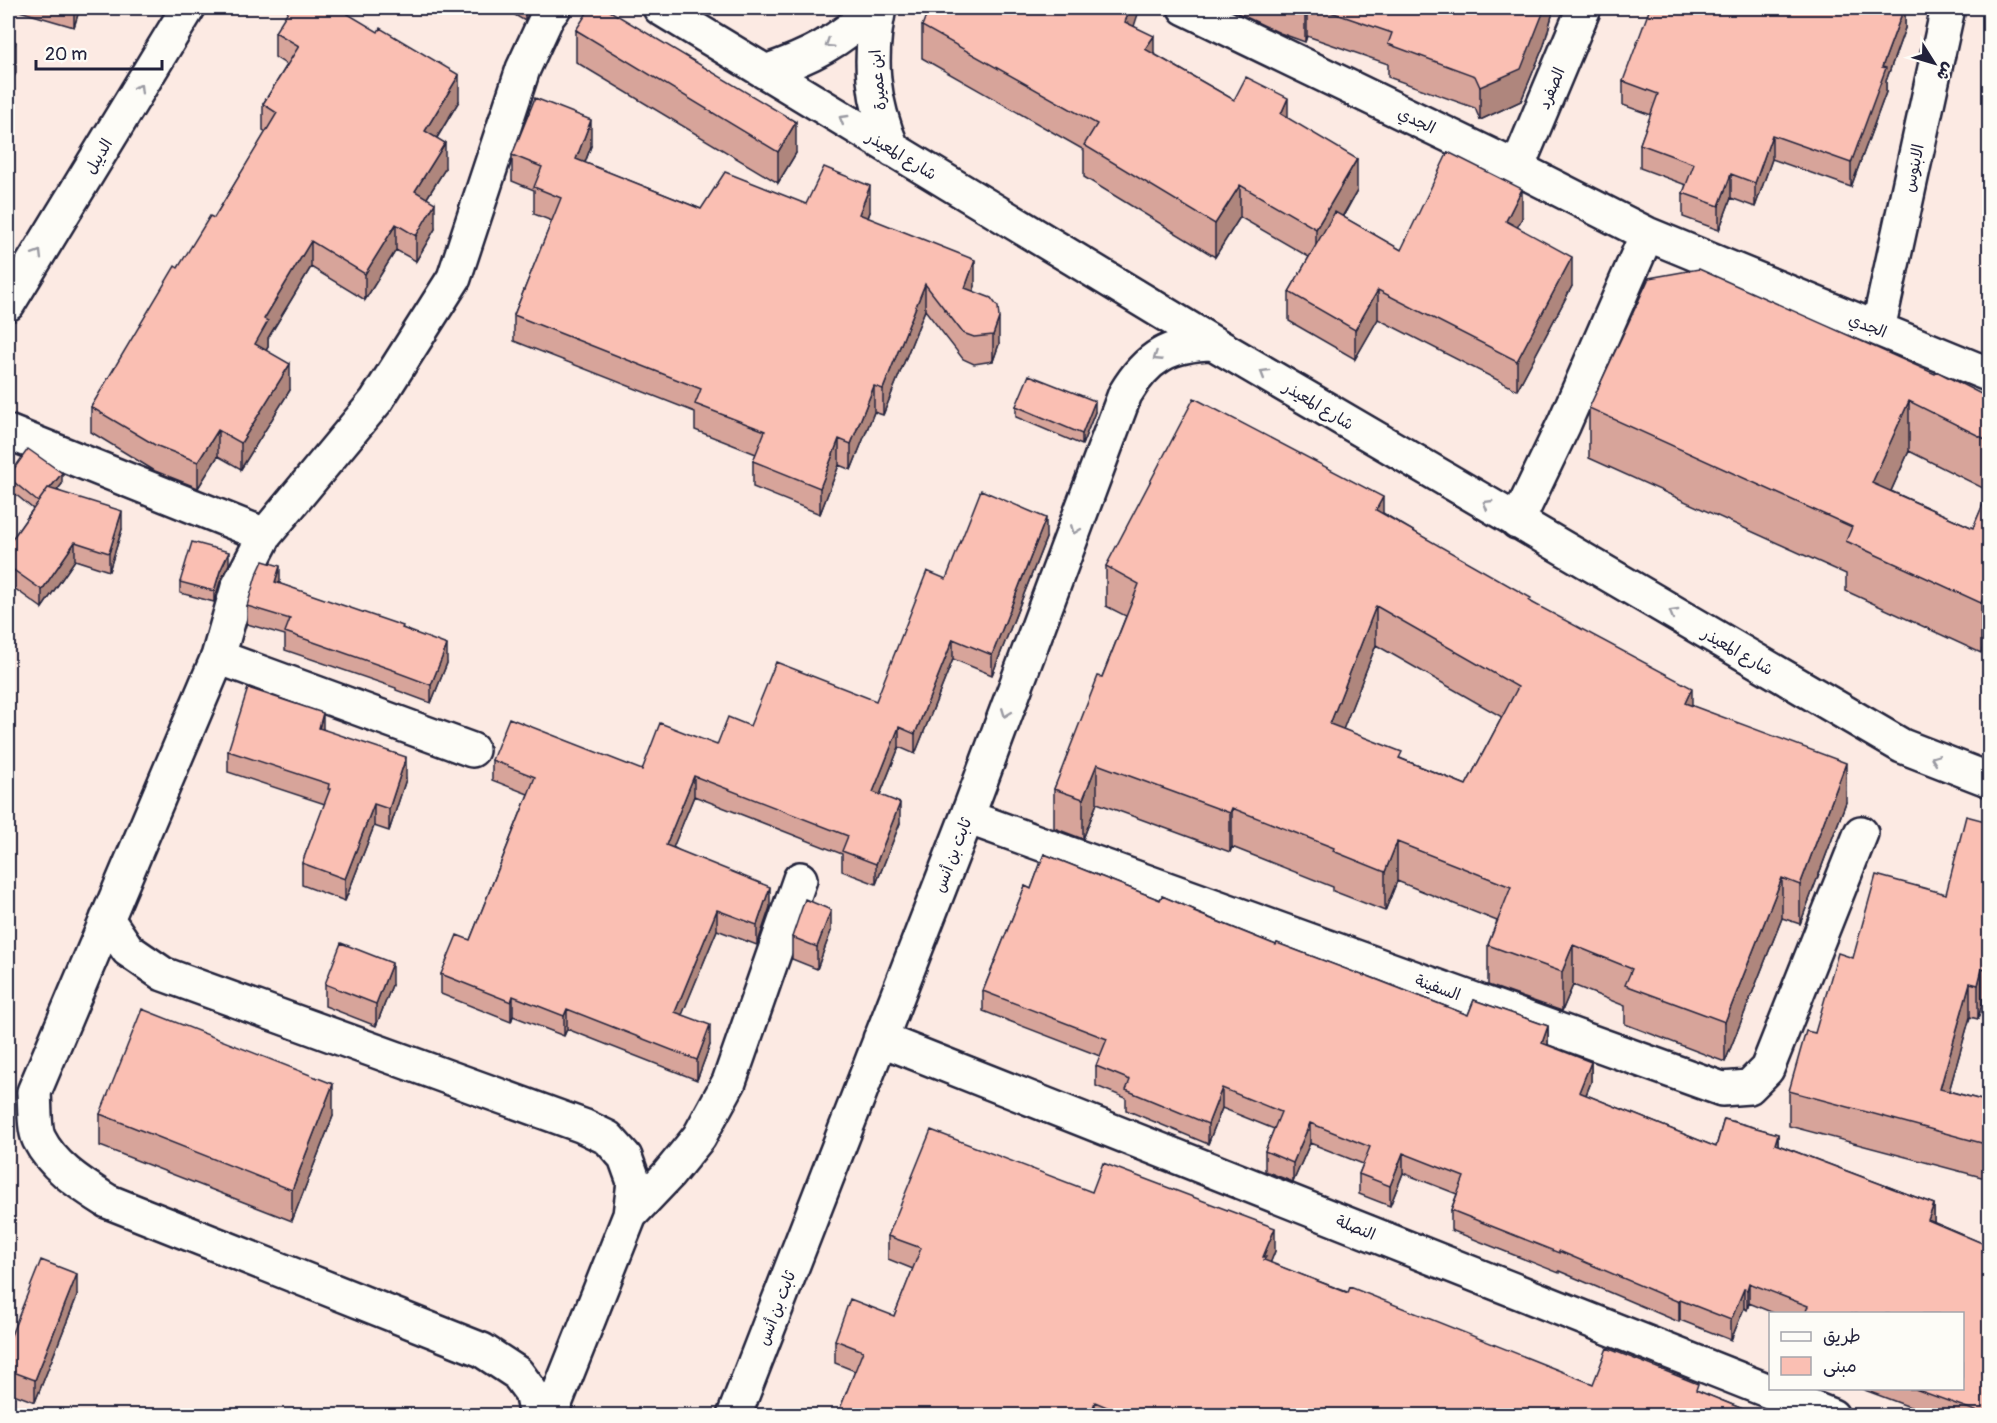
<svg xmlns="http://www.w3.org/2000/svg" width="1997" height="1423" font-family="Pangolin,'Playpen Sans Arabic',sans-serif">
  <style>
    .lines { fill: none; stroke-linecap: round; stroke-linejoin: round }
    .minor-casing { stroke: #22223b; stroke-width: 38 }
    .minor { stroke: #fdfcf7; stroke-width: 33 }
    .wall { fill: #d7a49a; stroke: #22223b; stroke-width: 1.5; fill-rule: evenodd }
    .shaded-wall { fill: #af867d; stroke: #22223b; stroke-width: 1.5 }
    .building { fill: #fabfb3; stroke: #22223b; stroke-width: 1.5; fill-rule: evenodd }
    .oneway { stroke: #9a9aa2 }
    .labels { text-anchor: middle; stroke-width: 6; stroke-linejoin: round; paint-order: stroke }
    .street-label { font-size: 16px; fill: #22223b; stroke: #fdfcf7 }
  </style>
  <rect width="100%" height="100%" fill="#fceae3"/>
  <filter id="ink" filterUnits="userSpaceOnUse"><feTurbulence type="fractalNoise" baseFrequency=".0167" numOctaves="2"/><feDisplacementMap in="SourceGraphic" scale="12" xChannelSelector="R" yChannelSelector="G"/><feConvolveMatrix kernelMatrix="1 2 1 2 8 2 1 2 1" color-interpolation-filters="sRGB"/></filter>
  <g filter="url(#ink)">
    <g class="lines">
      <g class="minor-casing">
        <path id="minor" d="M660 8 1213 343 1902 746 1990 780
          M879 8C868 60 872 101 893 150
          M1185 8 1517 168 1647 234 1990 375
          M765 72C812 56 838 42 875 8
          M1517 168 1584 8
          M8 304 188 8
          M1878 329 1948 8
          M8 432 265 535
          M1517 522 1564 424 1647 234
          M218 657 472 750
          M967 817 1722 1089 1749 1087 1767 1069 1861 833
          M107 919 128 950 163 974 583 1126 608 1138 625 1157 634 1182 630 1215 550 1416
          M880 1039 1832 1416
          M630 1215 668 1175 699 1137 729 1082 800 879
          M536 1416 531 1392 517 1373 482 1350 107 1201C81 1184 53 1167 39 1139 34 1129 35 1104 34 1092L218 657 238 587 265 535 376 401 454 278 523 69 547 17 554 8
          M734 1416 967 817 1125 394C1147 357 1169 344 1213 343"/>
      </g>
      <use href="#minor" class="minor"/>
    </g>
    <path class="wall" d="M9 8H80L74 27Z
      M503 8H531L525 21Z
      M1227 8H1554L1544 45 1521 101 1480 120 1475 108 1388 77V64L1307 36 1305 42 1280 33Z
      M1905 8V28L1886 81V92L1851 187 1772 159 1755 207 1731 198 1719 230 1683 217V193L1686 185 1640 168V144L1651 115 1623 105V81Z
      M922 26H1134L1154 54 1234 100 1288 118 1357 191 1343 217 1401 250 1522 218 1517 227 1572 286 1517 390 1378 319 1355 359 1289 321V292L1309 257 1240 217 1215 257 1084 177V150L922 58Z
      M576 30 796 153 778 183 576 62Z
      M275 32 459 101 437 138 445 169 427 198 435 229 416 261 396 250 365 300 311 267 268 338V347L266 350 290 390 241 469 218 456 198 488 155 471 91 432V407L178 268 214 218 266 132 263 130V104L287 65 275 57Z
      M591 146 585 163 701 209 806 204 870 212 868 218 975 286 973 291 999 344 993 361 974 364 963 359 925 310 883 415 874 412 851 470 839 465 820 514 753 487V461L756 454 695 430V412L514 341V315L552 221 534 214V190L512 181V155Z
      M1989 398V635L1981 653 1846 591V574L1589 458V408ZM1909 451 1989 491 1973 528 1891 491Z
      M1016 406 1095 412 1082 445 1016 417Z
      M8 476 62 484 57 490 122 529 109 571 75 560 42 608 11 586V593L8 598V545L33 509 8 488Z
      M1383 513 1531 602 1692 706 1846 802 1800 924 1782 918 1725 1062 1625 1024V1006L1573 985 1562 1011 1488 985V945L1497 921 1397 881 1385 911 1333 891V887L1232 847 1230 852 1097 803 1083 839 1054 828V789L1102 677 1126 616 1106 606V566ZM1376 645 1502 717 1466 785 1402 759 1343 729Z
      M1046 538 992 675 953 659 915 754 899 747 880 795 900 823 876 884 842 871V854L694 796 673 847 770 907 757 945 717 930 682 1014 710 1045 697 1080 567 1029 564 1036 513 1016 511 1022 441 994V974L470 940 528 794 492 780V760L642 770 717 745 750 726 876 701 946 579Z
      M229 564 220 582 214 602 180 593V582Z
      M280 584 403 628 447 663 431 703 396 690V688L285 650V635L247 624V606Z
      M323 729 406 779 389 831 374 826 345 901 302 885V863L325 804 228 772V751Z
      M1989 822V1006L1982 1004 1978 1019 1970 1017 1949 1091 1989 1102V1179L1789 1126V1091L1815 1033 1853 958 1946 894Z
      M1044 854 1160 900 1162 896 1195 910V912L1276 945 1277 943 1364 976 1365 975 1468 1015 1474 1000 1548 1026V1045L1591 1062V1082L1586 1095 1716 1147 1724 1119 1778 1134V1145L1934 1204V1223L1989 1246V1416H1934L1862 1389H1962V1314H1776L1749 1303 1747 1310 1744 1308 1731 1340 1680 1320 1679 1322 1559 1271V1273L1451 1230V1210L1457 1194 1403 1173 1390 1206 1359 1194V1174L1363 1164 1310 1143 1293 1182 1265 1171V1151L1274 1129 1222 1108 1208 1144 1126 1110V1098L1096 1086V1066L1100 1056 983 1011V991L1025 886 1031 889Z
      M831 931 817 969 792 959V937Z
      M325 984 392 985 376 1026 325 1006Z
      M100 1114 333 1116 292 1221 100 1146Z
      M1092 1192 1275 1251 1270 1263 1593 1384 1698 1391 1760 1416H837L855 1371 835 1363V1340L894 1316 913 1269 888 1259V1236Z
      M77 1296 35 1402 8 1392V1343Z"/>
    <path class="shaded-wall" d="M74 8H80L74 27Z
      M525 8H531L525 21Z
      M1130 8H1140L1125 54V22Z
      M1306 8H1307V36L1305 42V10Z
      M1545 8H1554L1544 45 1521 101 1480 120V87Z
      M1904 8H1905V28L1886 81V92L1851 187V163L1882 67Z
      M1154 36V68L1145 49Z
      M16 42V73L8 88V57Z
      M459 75V101L425 157V131Z
      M1288 98V131L1281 114Z
      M591 120V146L576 186V159Z
      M796 122V153L778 183V152Z
      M1772 135V159L1755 207V183Z
      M445 143V169L415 217V191Z
      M1357 159V191L1316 262V229Z
      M1731 174V198L1719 230V206Z
      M1240 185V217L1215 257V224Z
      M870 186V212L859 241V214Z
      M1522 189V218L1506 250V221Z
      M435 203V229L416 261V236Z
      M396 224V250L365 300V274Z
      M311 241V267L268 338V347L255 369V344L264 319Z
      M1572 257V286L1517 390V361Z
      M975 260V286L965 314V288Z
      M925 284V310L883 415V389Z
      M1378 290V319L1355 359V330Z
      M999 318V344L993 361V335Z
      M290 364V390L241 469V443Z
      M874 386V412L851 470V444Z
      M1095 401V412L1082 445V434Z
      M1909 401V451L1872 533V483Z
      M218 430V456L198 488V462Z
      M839 439V465L820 514V488Z
      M62 473V484L39 513V502Z
      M1383 497V536L1376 510Z
      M122 511V529L109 571V553Z
      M1046 518V538L992 675V655Z
      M75 542V560L42 608V590Z
      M229 552V564L220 582 214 602V591L220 571Z
      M280 566V583L275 582Z
      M11 575V593L8 598V580Z
      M1989 585V635L1981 653V603Z
      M1376 606V645L1330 763V724Z
      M953 639V659L915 754V734Z
      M447 645V663L431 703V685Z
      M1692 688V727L1685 703Z
      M323 713V735L319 728Z
      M899 727V747L873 812V792Z
      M406 757V779L389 831V809Z
      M1846 763V802L1800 924V885Z
      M1097 764V803L1083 839V799Z
      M694 776V796L666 865V845Z
      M900 803V823L876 884V864Z
      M374 804V826L345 901V879Z
      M1232 808V847L1230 852V813Z
      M1397 842V881L1385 911V872Z
      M1782 878V918L1725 1062V1022Z
      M770 887V907L757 945V925Z
      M717 910V930L675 1032V1012Z
      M831 910V931L817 969V947Z
      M1573 945V985L1562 1011V972Z
      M392 963V985L376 1026V1004Z
      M1982 969V1004L1978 1019V985Z
      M1970 983V1017L1940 1123V1089Z
      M513 996V1016L511 1022V1002Z
      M567 1009V1029L564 1036V1016Z
      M710 1025V1045L697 1080V1060Z
      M1548 1026V1046L1542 1043Z
      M1591 1062V1082L1579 1112V1092Z
      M333 1084V1116L292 1221V1190Z
      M1222 1088V1108L1208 1144V1124Z
      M1310 1123V1143L1293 1182V1163Z
      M1778 1134V1154L1775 1144Z
      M1403 1153V1173L1390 1206V1186Z
      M1934 1204V1224L1928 1220Z
      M1275 1228V1251L1266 1274 1263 1257Z
      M77 1274V1296L35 1402V1380Z
      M1749 1283V1303L1747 1310V1290Z
      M1744 1289V1308L1731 1340V1320Z
      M1680 1300V1320L1679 1322V1302Z
      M1095 1402V1416H1090Z"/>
    <path class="building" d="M290 8H338L378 32 380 28 459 75 425 131 445 143 415 191 435 203 416 236 396 224 365 274 311 241 264 319 268 321 255 344 290 364 241 443 218 430 198 462 155 445 91 407 175 266 178 268 210 216 214 218 277 113 263 104 299 46 275 32Z
      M590 8H605L796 122 778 152 576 30Z
      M929 8H1130L1125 22 1154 36 1145 49 1234 100 1246 77 1288 98 1281 114 1357 159 1316 229 1240 185 1215 224 1084 145 1097 124 922 26Z
      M1319 8H1545L1521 69 1480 87 1475 76 1388 44 1392 33Z
      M1650 8H1904L1882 67 1886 68 1851 163 1772 135 1755 183 1731 174 1719 206 1683 193 1694 164 1640 144 1658 94 1623 81Z
      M8 36 16 42 8 57Z
      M535 98 591 120 576 159 701 209 725 172 806 204 824 167 870 186 859 214 975 260 965 288 991 298 998 307 999 318 993 335 974 337 963 333 925 284 883 389 874 386 851 444 839 439 820 488 753 461 765 431 695 404 701 389 514 315 561 198 534 187 542 167 512 155Z
      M1448 152 1522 189 1506 221 1572 257 1517 361 1378 290 1355 330 1289 292 1335 212 1401 250Z
      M1699 269 1935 374 1936 371 1989 398V441L1909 401 1872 483 1973 528 1989 490V585L1981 603 1846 541 1852 527 1589 408 1649 278Z
      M1029 375 1095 401 1082 434 1016 406Z
      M1194 398 1383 497 1376 510 1531 598 1529 601 1692 688 1685 703 1846 763 1800 885 1782 878 1725 1022 1625 985 1632 969 1573 945 1562 972 1488 945 1511 887 1397 842 1385 872 1333 851 1334 848 1232 808 1230 813 1097 764 1083 799 1054 789 1098 676 1102 677 1139 584 1106 566ZM1376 606 1518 687 1466 785 1399 758 1402 752 1330 724Z
      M28 449 62 473 50 488H48L38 502 8 477Z
      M48 488 122 511 109 553 75 542 42 590 8 566V545Z
      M981 490 1046 518 992 655 953 639 915 734 899 727 873 792 900 803 876 864 842 851 848 836 694 776 666 845 770 887 757 925 717 910 675 1012 710 1025 697 1060 567 1009 564 1016 513 996 511 1002 441 974 457 935 470 940 535 777 492 760 509 718 642 770 660 723 717 745 728 717 750 726 776 662 876 701 927 571 946 579Z
      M192 542 229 552 220 571 214 591 180 582Z
      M263 561 280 566 275 582 403 626 402 628 447 645 431 685 396 672V671L285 632 290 619 247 606 256 576Z
      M8 573 11 575 8 580Z
      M248 688 323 713 319 728 406 757 389 809 374 804 345 879 302 863 330 789H328L329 784 228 751Z
      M1966 816 1989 822V971L1982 969 1978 985 1970 983 1940 1089 1989 1102V1145L1789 1091 1806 1031 1815 1033 1838 953 1853 958 1876 875 1946 894Z
      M1044 854 1160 900 1162 896 1195 910 1194 912 1276 945 1277 943 1364 976 1365 975 1468 1015 1474 1000 1548 1026 1542 1043 1591 1062 1579 1092 1716 1147 1724 1119 1778 1134 1775 1144 1934 1204 1928 1220 1989 1246V1416L1915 1389H1962V1314H1805L1808 1306 1749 1283 1747 1290 1744 1289 1731 1320 1680 1300 1679 1302 1559 1251V1253L1451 1210 1464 1177 1403 1153 1390 1186 1359 1174 1370 1147 1310 1123 1293 1163 1265 1151 1281 1112 1222 1088 1208 1124 1126 1090 1130 1080 1096 1066 1107 1039 983 991 1025 886 1031 889Z
      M805 899 831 910 817 947 792 937Z
      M341 943 392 963 376 1004 325 984Z
      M142 1009 333 1084 292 1190 100 1114Z
      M931 1130 1092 1192 1103 1163 1275 1228 1263 1257H1266L1264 1260 1348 1293 1350 1287 1593 1384 1607 1348 1698 1384 1696 1390 1760 1416H1128L1095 1402 1090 1416H837L863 1351 835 1340 850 1299 894 1316 921 1248 888 1236Z
      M41 1260 77 1274 35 1380 8 1370V1343Z"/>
    <defs><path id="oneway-chevron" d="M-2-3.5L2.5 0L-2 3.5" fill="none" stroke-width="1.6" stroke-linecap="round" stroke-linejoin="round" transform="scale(1.5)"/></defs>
    <g class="oneway">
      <use href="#oneway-chevron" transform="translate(829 44) rotate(147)"/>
      <use href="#oneway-chevron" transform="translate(139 88) rotate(-59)"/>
      <use href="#oneway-chevron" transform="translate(843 119) rotate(-149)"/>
      <use href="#oneway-chevron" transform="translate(38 254) rotate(-59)"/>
      <use href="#oneway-chevron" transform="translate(1157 357) rotate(147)"/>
      <use href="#oneway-chevron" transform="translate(1264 373) rotate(-149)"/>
      <use href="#oneway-chevron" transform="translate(1487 504) rotate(-149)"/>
      <use href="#oneway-chevron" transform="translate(1075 530) rotate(111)"/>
      <use href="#oneway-chevron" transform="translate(1673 613) rotate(-150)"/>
      <use href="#oneway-chevron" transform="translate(1006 713) rotate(111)"/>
      <use href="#oneway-chevron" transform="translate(1935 759) rotate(-159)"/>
    </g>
  </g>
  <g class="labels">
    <g class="street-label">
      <text transform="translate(877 80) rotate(-95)" y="6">ابن عميرة</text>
      <text transform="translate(1551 88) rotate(-67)" y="6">الصفرد</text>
      <text transform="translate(1417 120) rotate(26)" y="6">الجدي</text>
      <text transform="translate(902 155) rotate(31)" y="6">شارع المعيذر</text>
      <text transform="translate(98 156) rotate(-59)" y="6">الديبل</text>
      <text transform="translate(1913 168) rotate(-78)" y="6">الابنوس</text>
      <text transform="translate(1868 325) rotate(22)" y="6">الجدي</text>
      <text transform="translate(1319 405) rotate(31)" y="6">شارع المعيذر</text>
      <text transform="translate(1738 651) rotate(30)" y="6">شارع المعيذر</text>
      <text transform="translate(952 855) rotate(-69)" y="6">ثابت بن أنس</text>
      <text transform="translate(1438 987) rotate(20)" y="6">السفينة</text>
      <text transform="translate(1356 1227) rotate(22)" y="6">النصلة</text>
      <text transform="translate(776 1308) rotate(-69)" y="6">ثابت بن أنس</text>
    </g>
  </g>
  <rect width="1997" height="1423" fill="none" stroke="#fdfcf7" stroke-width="30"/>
  <rect x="15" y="15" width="1967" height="1393" fill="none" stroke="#22223b" stroke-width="2" filter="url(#ink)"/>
  <rect x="1769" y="1312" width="195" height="78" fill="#fdfcf7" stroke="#a5a5ac" stroke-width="1.5"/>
  <rect x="1781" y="1332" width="30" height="9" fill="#fdfcf7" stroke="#a5a5ac" stroke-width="1.5"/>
  <text x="1823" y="1342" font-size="18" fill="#22223b">طريق</text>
  <rect x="1781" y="1357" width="30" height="18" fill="#fabfb3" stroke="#a5a5ac" stroke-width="1.5"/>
  <text x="1823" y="1372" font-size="18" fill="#22223b">مبنى</text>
  <g transform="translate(1934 63) rotate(127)" stroke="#fdfcf7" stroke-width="4.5" paint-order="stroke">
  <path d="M0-4.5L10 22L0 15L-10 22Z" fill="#22223b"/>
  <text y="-9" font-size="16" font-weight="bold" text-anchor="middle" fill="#22223b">ش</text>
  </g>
  <path d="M36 60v9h126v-9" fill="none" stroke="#22223b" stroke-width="3"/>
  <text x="45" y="60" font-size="18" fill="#22223b" stroke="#fdfcf7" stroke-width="4.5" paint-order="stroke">20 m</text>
</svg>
